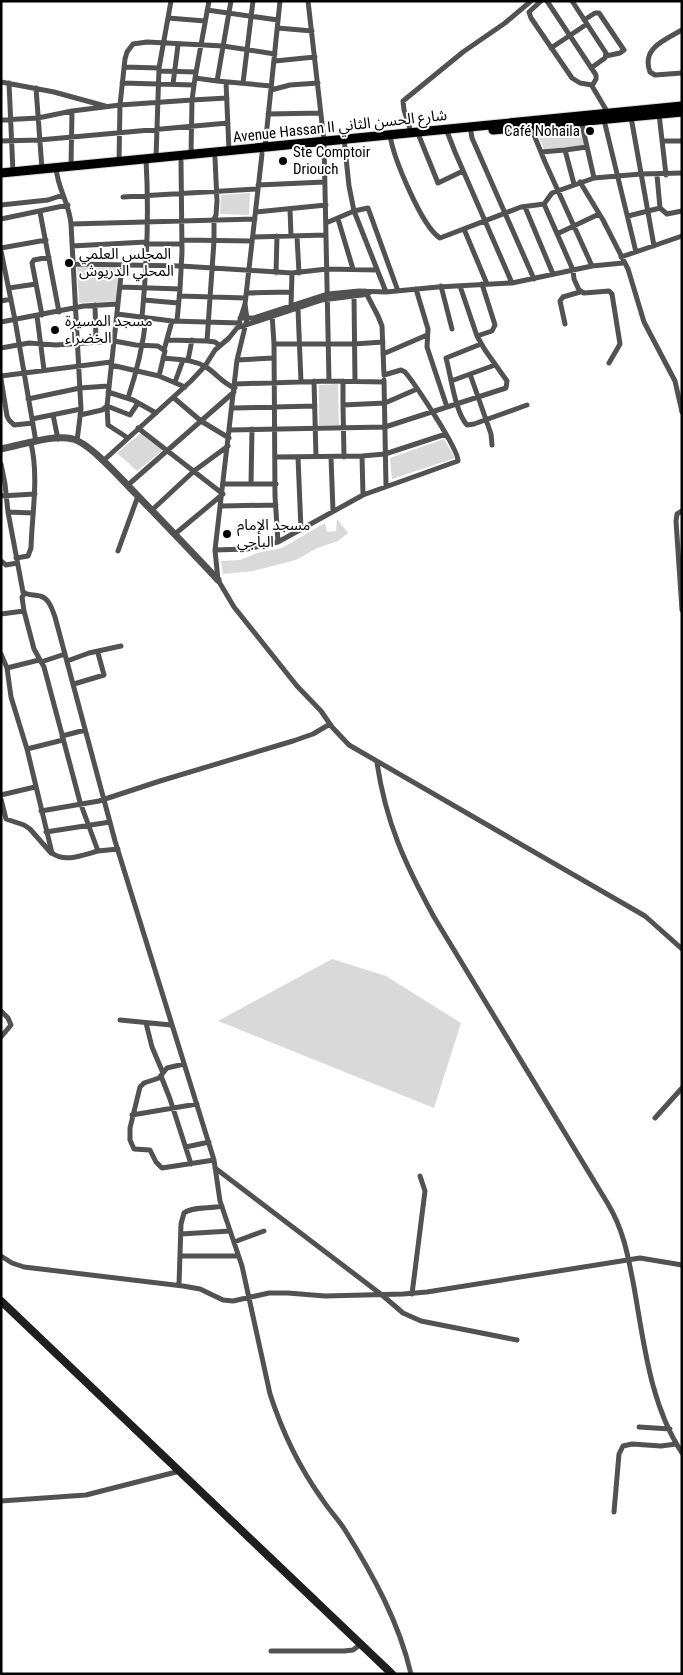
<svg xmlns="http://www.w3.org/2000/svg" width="683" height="1675" font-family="'Roboto Condensed','Noto Sans Arabic',sans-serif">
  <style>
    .green { fill: #d9d9d9 }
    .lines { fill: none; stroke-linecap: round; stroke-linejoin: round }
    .primary-casing { stroke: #dbdbdb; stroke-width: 11 }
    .minor { stroke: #525252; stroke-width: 5 }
    .tertiary { stroke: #525252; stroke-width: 7 }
    .secondary { stroke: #1f1f1f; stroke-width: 8 }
    .primary { stroke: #000; stroke-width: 9 }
    .poi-dot { fill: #000; stroke: #fff; stroke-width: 2 }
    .labels { text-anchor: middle; stroke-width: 4; stroke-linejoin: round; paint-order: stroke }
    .street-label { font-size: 15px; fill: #000; stroke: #fff }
    .poi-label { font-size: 15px; fill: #000; stroke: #fff; text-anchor: start }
  </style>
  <rect width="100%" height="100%" fill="#fff"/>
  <path class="green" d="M581 128 585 146 544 149 537 133Z
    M250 193 249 215 220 214 221 195Z
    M77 267 118 268 117 301 79 303Z
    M338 384 339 425H319V385Z
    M141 433 163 450 137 471 117 453Z
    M444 439 455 458 392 479 390 458Z
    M337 519 348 533 338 541 317 548 296 560 253 571 223 574 221 561 240 560 257 553 282 548 325 523 327 532 336 531Z
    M332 959 386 976 461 1023 434 1108 218 1021Z"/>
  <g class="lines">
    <g class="primary-casing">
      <path id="primary" d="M493 130 682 112
        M1 173 682 106"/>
    </g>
    <path class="minor" d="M209 1 195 78 192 100 227 98
      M231 1 217 81 271 86
      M308 1 324 141 329 381
      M541 1 529 12 531 18 572 78 580 83 592 85
      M547 1 596 75V79L592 86 608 113
      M572 1 606 53 605 58 591 68
      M207 10 278 20
      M168 18 205 21
      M584 20 595 13H599L624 50 620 53 606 56
      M278 28 312 31
      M682 30C665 40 641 48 650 72L655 75 682 73
      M551 48 587 24
      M275 61 315 57
      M124 67 159 68
      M159 71 196 72
      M195 78 217 81
      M1 82 54 92 105 106
      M226 82 229 151
      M9 83 13 172
      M122 83 194 85
      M243 83 253 1
      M173 84 178 45
      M36 88 42 169
      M271 90 290 85 318 83
      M268 114 321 113
      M659 114 666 175
      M631 117 654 246
      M1 120 38 118 72 111 120 105 192 100 191 155
      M581 120 594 178
      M604 120 636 252
      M530 125 545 162 592 266
      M470 126 472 138 534 279
      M446 129 455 152 512 283
      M411 132 404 110 403 101 463 52 505 23 531 1
      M390 135C393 157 422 227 440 238L521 207 544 204 552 193 594 178 641 174 682 173
      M419 136 438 183 463 171
      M344 139 349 186 354 211 386 292
      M1 141 39 140 228 123
      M662 141H682
      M265 147 280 1
      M565 150 587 147
      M541 152 565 150 574 184
      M156 158 159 68 171 1
      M215 158 217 201 216 215 214 219V241L207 341 215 342 219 345
      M119 162 120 105 125 59 127 52 133 44 147 42 223 46 275 54
      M71 166 72 111
      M56 168C58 190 69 202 71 224L81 409 77 441
      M657 175 660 208
      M580 182 603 220 628 269 644 322 675 381 682 412
      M258 185 325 182
      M123 197 258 189
      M544 204 573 270 574 279 579 290 584 293 609 291 612 294 620 344 609 363
      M1 205 48 200 63 195
      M525 207 553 274
      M290 209 291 236
      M40 212 59 312
      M256 212 326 205
      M628 216 660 208 667 214 682 211
      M1 219 68 205
      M338 219 353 269
      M326 223 354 211 368 208 398 291
      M71 224 255 219
      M464 229 487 284
      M557 234 599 214
      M297 236 299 273
      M253 237 326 235
      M182 240 252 241
      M146 244H182
      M72 246 146 242
      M1 248 46 240
      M1 251 15 320 36 442
      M621 257 682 236
      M74 264 181 266 292 273 327 269 377 270
      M276 273 277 236
      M441 286 452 329
      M120 287 180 289
      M9 288 36 284
      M416 289 428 329 427 347 447 407
      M246 293 291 292
      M179 296 246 298
      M354 296 355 381
      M144 300 178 303
      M1 301 11 299
      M245 304 247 319 237 360 215 550 218 580 234 607 297 686 321 711 332 727 349 745 645 916 682 949
      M95 305 96 342
      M291 306 292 273
      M298 309 301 382
      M117 314 172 321 240 323
      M272 314 274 344
      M42 315 32 263 34 260 49 257
      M37 316 44 370
      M142 317C147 265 149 211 146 159
      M240 318H254L328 294 359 291 386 292 438 287 512 283 592 266 623 263
      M240 320 245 304 262 154
      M177 321 180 289 182 252 181 161
      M1 322 84 306 118 304
      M565 324 560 301 563 297 580 292
      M477 336 492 331 495 325 482 284
      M167 340 207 341
      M481 344 446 358C451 376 455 412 467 425L474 424 527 405
      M1 348 29 343 56 345 114 341 136 345 158 346 165 351 159 376
      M164 350 172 321
      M383 354 427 335
      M163 358C178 360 193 359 206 367 216 373 223 384 235 388
      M188 360 192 340
      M237 360 274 358
      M111 365 159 376 185 387
      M470 374 491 434 492 445
      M1 376 111 362
      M1 379 7 416 9 420 14 425 33 423
      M384 380 386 486
      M314 381 316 457
      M451 381 495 365
      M175 382 183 360
      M235 384 329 381 384 382
      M108 392 133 400 156 413
      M128 398C137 371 143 346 146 318
      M174 398 201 421 229 438
      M28 399 80 388 108 386
      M343 405V381
      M233 408 315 406
      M53 415 58 439
      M80 415 102 410 107 406 122 266
      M32 419 81 409
      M138 428 223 494 175 534
      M230 430 385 427 506 388 507 381 485 350 477 336 460 286
      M128 438 108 425 107 406 130 415 138 403
      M362 456 363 495
      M275 457 362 456 385 454 446 434
      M298 457 301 530
      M331 457 333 511
      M344 457 343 405 385 403 417 389
      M103 461 191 381 205 366 215 350 229 338 237 328 322 300 362 295 369 293
      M1 464 5 484 8 512 23 592C29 596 34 594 40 596 49 598 52 609 55 617L115 841 214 1160 220 1201 242 1266 270 1394C282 1431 299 1467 322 1499 329 1510 338 1519 345 1530 373 1575 399 1622 411 1674
      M223 484H276
      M251 484 252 429
      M128 485 234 392
      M1 496 35 494
      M222 506 276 505
      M152 510 194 471 228 446
      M682 511 677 514 676 521 682 610
      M8 512 33 513
      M278 542 275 496 274 344H354L383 342
      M215 550 247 549 278 542 363 495 458 461C459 450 415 384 405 372L401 370 384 375 382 326 378 316 365 291
      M118 551 138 496
      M16 558 28 556 31 548C32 513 39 478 31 443
      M1 561 6 565 17 563
      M25 593 22 597 24 611 34 649 44 667 80 802 98 851 118 849
      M1 614 24 611
      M1 654 7 668 11 697 27 749 52 853C65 863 83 855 98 851
      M67 661 89 653 121 646
      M41 662 65 654
      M7 668 39 660
      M74 684 104 675 98 653
      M62 736 85 730
      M27 749 63 740
      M377 763C386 823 405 864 434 917L608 1204C624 1231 628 1256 634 1287 644 1343 650 1404 682 1453
      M1 795 35 787
      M1 799 6 819 24 825 30 829 51 853
      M41 811 99 801 160 781 293 741 313 734 330 724
      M46 832 110 822
      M1 1011 8 1018 11 1025 1 1037
      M120 1020 171 1025
      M146 1023 152 1047 163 1073
      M184 1064 167 1068 159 1078 144 1083 140 1087 130 1128V1140L134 1149 150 1150 156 1162 162 1168 214 1160
      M161 1076 170 1099 191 1164
      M132 1115 197 1104
      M655 1118 682 1088
      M186 1147 209 1142
      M215 1168 382 1295 403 1313 421 1321 517 1340
      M181 1234 230 1231
      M234 1242 264 1231
      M1 1256 12 1263 24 1267 183 1286 200 1289 223 1300 233 1301 269 1293H288L325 1296 403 1294 427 1292 640 1258 682 1265
      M180 1256H238
      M179 1285 181 1224 184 1213C193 1206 210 1209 222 1206
      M412 1294 425 1191 420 1176
      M639 1427 670 1429
      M1 1501 86 1495 180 1471
      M614 1512 619 1454 623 1446 632 1444 661 1446 676 1444
      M271 1651H344L353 1650 361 1644"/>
    <path class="tertiary" d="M1 449C22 445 53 434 73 439 91 444 122 480 136 494 164 523 191 551 218 580"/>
    <path class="secondary" d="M1 1301 392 1674"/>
    <use href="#primary" class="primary"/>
  </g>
  <g class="poi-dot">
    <circle cx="590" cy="131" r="5"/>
    <circle cx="283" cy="161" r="5"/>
    <circle cx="69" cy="263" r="5"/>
    <circle cx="55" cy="330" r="5"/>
    <circle cx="227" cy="534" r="5"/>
  </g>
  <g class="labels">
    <g class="street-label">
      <text transform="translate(340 126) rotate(-6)" y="5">Avenue Hassan II شارع الحسن الثاني</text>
    </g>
    <g class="poi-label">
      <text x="580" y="136" text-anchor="end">Café Nohaila</text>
      <text x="293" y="157">Ste Comptoir<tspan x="293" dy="17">Driouch</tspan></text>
      <text x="79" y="259">المجلس العلمي<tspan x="79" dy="17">المحلي الدريوش</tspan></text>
      <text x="65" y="326">مسجد المسيرة<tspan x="65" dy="17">الخضراء</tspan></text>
      <text x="237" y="530">مسجد الإمام<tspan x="237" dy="17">الباجي</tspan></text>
    </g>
  </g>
  <rect width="683" height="1675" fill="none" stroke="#000000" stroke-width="5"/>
</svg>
